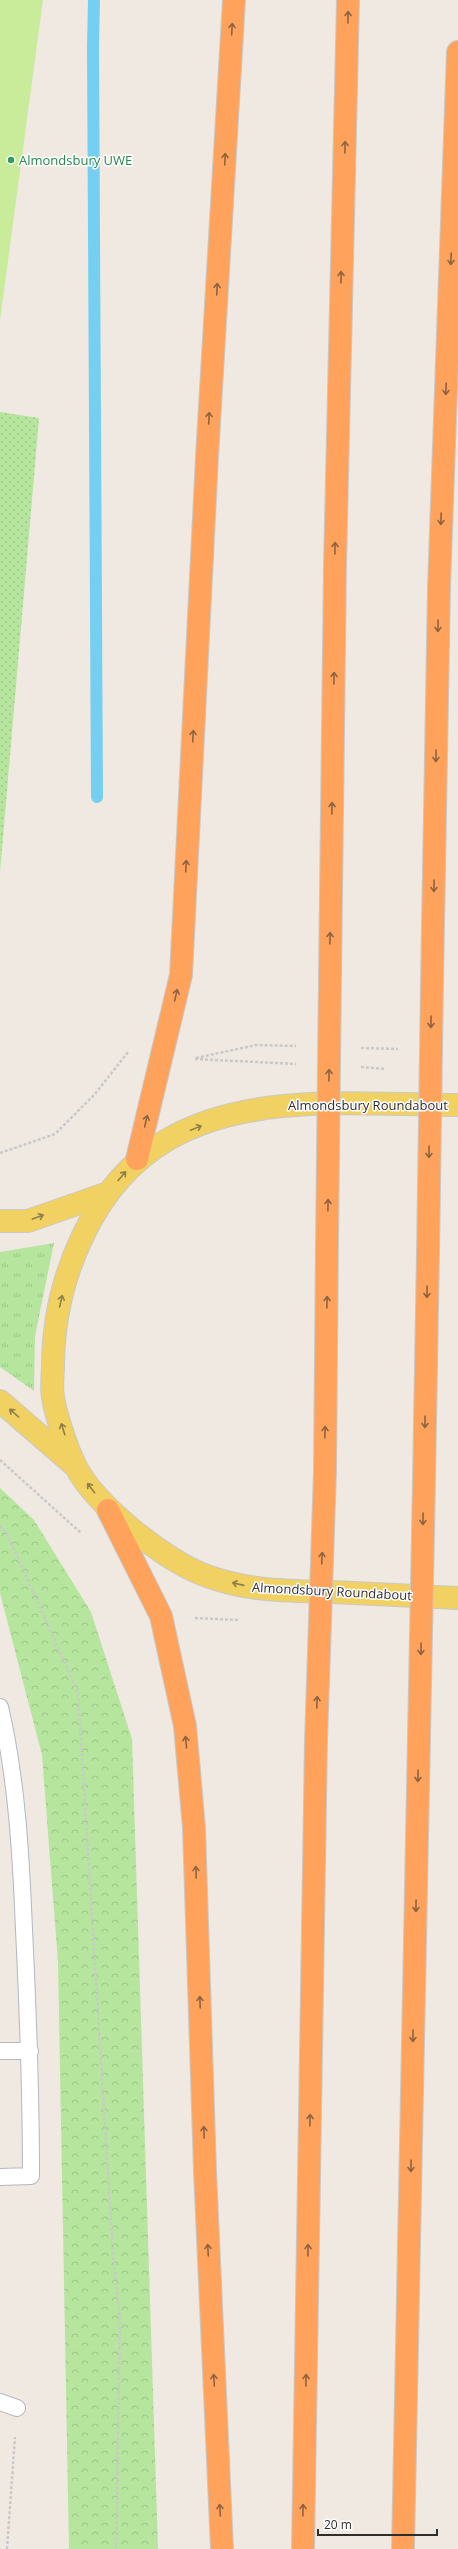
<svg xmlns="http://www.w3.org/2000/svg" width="458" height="2549" font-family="'Open Sans',sans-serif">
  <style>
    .grass { fill: url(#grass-tufts) }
    .forest { fill: url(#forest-crowns) }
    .park { fill: url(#park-dots) }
    .pitch { fill: #c9ec9a }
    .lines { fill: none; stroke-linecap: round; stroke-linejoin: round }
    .stream { stroke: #75cff0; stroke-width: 12 }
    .service-casing { stroke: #b4b7c1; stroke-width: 18 }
    .primary-casing { stroke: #c9c9c9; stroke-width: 24 }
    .motorway-casing { stroke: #c9c9c9; stroke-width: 24 }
    .path { stroke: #c9c9c9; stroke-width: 2.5; stroke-dasharray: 3 2; stroke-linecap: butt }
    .service { stroke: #fff; stroke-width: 16 }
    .primary { stroke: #f2d163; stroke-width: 22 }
    .motorway { stroke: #ffa35c; stroke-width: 22 }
    .motorway-bridge-casing { stroke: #c9c9c9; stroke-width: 24; stroke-linecap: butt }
    .motorway-bridge { stroke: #ffa35c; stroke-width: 22 }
    .oneway { stroke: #8c6343 }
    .oneway2 { stroke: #908048 }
    .leisure-dot { fill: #2e9e5b; stroke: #fff; stroke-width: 1.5 }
    .labels { text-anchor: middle; stroke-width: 3; stroke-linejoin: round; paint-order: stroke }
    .leisure-label { font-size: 13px; fill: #27864d; stroke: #fff; text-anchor: start }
    .street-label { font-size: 13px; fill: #2e2e2e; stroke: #fff }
  </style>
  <defs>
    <pattern id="grass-tufts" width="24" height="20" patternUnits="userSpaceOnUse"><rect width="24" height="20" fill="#b6e59e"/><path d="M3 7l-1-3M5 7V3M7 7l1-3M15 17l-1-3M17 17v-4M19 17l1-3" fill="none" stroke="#9dc588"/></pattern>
    <pattern id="forest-crowns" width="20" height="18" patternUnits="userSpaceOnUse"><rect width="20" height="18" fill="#b6e59e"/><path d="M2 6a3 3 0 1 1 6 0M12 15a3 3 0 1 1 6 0" fill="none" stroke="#9dc588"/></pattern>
    <pattern id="park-dots" width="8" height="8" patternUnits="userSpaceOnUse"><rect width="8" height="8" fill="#b6e59e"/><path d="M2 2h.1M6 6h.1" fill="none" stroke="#9dc588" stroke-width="1.8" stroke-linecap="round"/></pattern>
  </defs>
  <rect width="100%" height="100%" fill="#efe9e1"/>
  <path class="grass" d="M54 1243 35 1336 34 1391 0 1367V1252Z"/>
  <path class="forest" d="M0 1488 34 1520 91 1612 132 1739 158 2549H69L58 1962 42 1755 0 1593Z"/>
  <path class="park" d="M0 412 39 418 0 872Z"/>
  <path class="pitch" d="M0 0H43L0 320Z"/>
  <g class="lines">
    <path class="stream" d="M94 0 93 48 97 797"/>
    <g class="service-casing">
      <path id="service" d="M0 1707C17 1780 21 1856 24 1930 28 2012 31 2094 31 2176L0 2177
        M0 2051H30
        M0 2402 17 2408"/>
    </g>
    <g class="primary-casing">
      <path id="primary" d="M458 1105C365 1105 250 1091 167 1140 92 1184 54 1280 53 1364 53 1375 51 1387 53 1397 55 1413 68 1451 75 1465 94 1504 166 1562 207 1576 247 1591 290 1591 332 1592 374 1594 416 1596 458 1598
        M0 1221H28L108 1193
        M0 1401 75 1466"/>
    </g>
    <g class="motorway-casing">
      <path id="motorway" d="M330 977 335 566 348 0
        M432 983 439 587 458 52
        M137 1159 181 975 207 457 234 0
        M325 1471 327 1244
        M424 1480 428 1253
        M108 1510 161 1616 185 1726 194 1828 205 2171 222 2549
        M303 2549 316 1741
        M403 2549 419 1737"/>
    </g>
    <path class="path" d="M361 1048 398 1049
      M196 1058 256 1045 296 1046
      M195 1059 296 1064
      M361 1067 386 1069
      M0 1153 55 1134 95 1094 128 1052
      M0 1460 81 1533
      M0 1526 7 1534 78 1692 113 2255 120 2320 116 2549
      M195 1618 238 1620
      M7 2549 15 2437"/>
    <use href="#service" class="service"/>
    <use href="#primary" class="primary"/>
    <use href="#motorway" class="motorway"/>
    <g class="motorway-bridge-casing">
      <path id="motorway-bridge" d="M327 1244 330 977
        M428 1253 432 983
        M419 1737 424 1480
        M316 1741 325 1471"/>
    </g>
    <use href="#motorway-bridge" class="motorway-bridge"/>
  </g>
  <defs><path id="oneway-shaft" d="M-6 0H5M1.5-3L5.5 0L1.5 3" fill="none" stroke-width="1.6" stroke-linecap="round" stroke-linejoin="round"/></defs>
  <g class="oneway">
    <use href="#oneway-shaft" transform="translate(348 17) rotate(-89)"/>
    <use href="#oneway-shaft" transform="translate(232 29) rotate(-87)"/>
    <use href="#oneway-shaft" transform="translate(345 147) rotate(-89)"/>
    <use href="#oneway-shaft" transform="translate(225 159) rotate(-87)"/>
    <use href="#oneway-shaft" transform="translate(451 259) rotate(92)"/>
    <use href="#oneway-shaft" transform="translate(341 277) rotate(-89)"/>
    <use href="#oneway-shaft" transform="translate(217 289) rotate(-87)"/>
    <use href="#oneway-shaft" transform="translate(446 389) rotate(92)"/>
    <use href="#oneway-shaft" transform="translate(209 418) rotate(-87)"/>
    <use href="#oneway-shaft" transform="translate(441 519) rotate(92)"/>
    <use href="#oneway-shaft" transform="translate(335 548) rotate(-89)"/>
    <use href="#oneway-shaft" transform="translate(438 626) rotate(91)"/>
    <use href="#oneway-shaft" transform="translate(334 678) rotate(-89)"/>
    <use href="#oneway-shaft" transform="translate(193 736) rotate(-87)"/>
    <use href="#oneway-shaft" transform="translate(436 756) rotate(91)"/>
    <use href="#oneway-shaft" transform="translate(332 808) rotate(-89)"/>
    <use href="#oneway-shaft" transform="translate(186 866) rotate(-87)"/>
    <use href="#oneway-shaft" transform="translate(434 886) rotate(91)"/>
    <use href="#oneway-shaft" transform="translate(330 938) rotate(-89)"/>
    <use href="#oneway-shaft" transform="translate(176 995) rotate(-77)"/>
    <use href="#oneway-shaft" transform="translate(431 1022) rotate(91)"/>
    <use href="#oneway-shaft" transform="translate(329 1075) rotate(-89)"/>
    <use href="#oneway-shaft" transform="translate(146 1121) rotate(-77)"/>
    <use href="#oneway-shaft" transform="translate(429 1152) rotate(91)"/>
    <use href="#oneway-shaft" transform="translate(328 1205) rotate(-89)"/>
    <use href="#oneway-shaft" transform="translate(427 1292) rotate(91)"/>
    <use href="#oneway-shaft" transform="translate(327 1302) rotate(-89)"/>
    <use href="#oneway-shaft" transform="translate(425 1422) rotate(91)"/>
    <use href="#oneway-shaft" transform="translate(325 1432) rotate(-89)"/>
    <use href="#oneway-shaft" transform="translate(423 1519) rotate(91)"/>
    <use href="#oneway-shaft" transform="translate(322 1558) rotate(-88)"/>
    <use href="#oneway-shaft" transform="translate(421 1649) rotate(91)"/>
    <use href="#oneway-shaft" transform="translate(317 1702) rotate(-88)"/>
    <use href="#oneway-shaft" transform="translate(186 1742) rotate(-95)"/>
    <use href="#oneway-shaft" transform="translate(418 1776) rotate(91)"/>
    <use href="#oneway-shaft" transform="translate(196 1872) rotate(-92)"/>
    <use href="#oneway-shaft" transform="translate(416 1906) rotate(91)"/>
    <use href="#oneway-shaft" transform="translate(200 2002) rotate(-92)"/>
    <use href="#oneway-shaft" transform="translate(413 2036) rotate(91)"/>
    <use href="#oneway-shaft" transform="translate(310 2120) rotate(-89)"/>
    <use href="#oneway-shaft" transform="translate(204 2132) rotate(-92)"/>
    <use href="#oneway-shaft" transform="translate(411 2166) rotate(91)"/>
    <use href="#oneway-shaft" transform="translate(208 2250) rotate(-93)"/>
    <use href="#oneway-shaft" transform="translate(308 2250) rotate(-89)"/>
    <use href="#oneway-shaft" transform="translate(214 2380) rotate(-93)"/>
    <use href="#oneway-shaft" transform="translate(306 2380) rotate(-89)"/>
    <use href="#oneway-shaft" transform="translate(220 2510) rotate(-93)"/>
    <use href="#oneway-shaft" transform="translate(303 2510) rotate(-89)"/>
  </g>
  <g class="oneway2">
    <use href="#oneway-shaft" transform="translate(196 1128) rotate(-22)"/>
    <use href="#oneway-shaft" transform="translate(122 1176) rotate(-49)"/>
    <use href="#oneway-shaft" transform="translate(38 1217) rotate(-20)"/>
    <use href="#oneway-shaft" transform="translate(61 1301) rotate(-77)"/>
    <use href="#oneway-shaft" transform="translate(14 1413) rotate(-139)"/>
    <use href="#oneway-shaft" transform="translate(63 1429) rotate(-108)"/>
    <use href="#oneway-shaft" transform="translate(91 1488) rotate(-127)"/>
    <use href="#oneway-shaft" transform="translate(238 1584) rotate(-167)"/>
  </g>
  <circle class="leisure-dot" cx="11" cy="160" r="4"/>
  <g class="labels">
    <g class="leisure-label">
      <text x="19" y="165">Almondsbury UWE</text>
    </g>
    <g class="street-label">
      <text x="368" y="1110">Almondsbury Roundabout</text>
      <text transform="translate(332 1591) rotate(3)" y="5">Almondsbury Roundabout</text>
    </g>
  </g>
  <path d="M318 2529v6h119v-6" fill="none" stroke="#2e2e2e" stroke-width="2"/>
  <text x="324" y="2529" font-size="12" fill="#2e2e2e" stroke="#ffffff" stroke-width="3" paint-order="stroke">20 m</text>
</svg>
